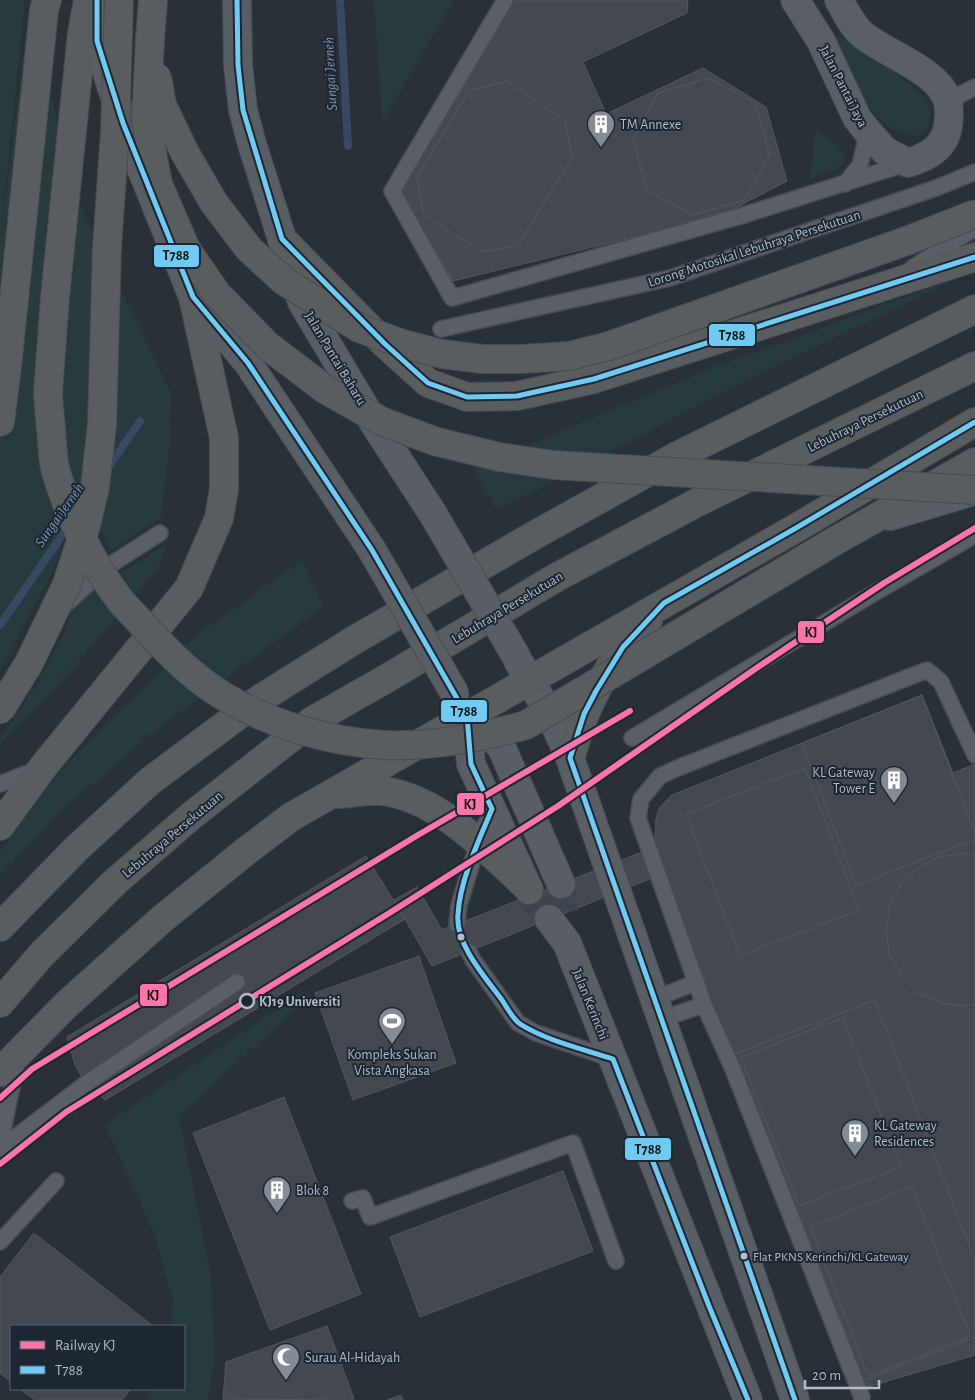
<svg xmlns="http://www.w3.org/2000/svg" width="975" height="1400" font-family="'Alegreya Sans',sans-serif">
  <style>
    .green { fill: #273a3e }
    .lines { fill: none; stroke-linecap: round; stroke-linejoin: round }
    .stream { stroke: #384963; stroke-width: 8 }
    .building { fill: #444950; stroke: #52575f }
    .secondary-tunnel { stroke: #3f454e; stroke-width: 28; stroke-dasharray: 28 14; stroke-linecap: butt }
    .lane-casing { stroke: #484c53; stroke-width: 18 }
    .street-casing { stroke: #484c53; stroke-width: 30 }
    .secondary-casing { stroke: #484c53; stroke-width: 30 }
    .highway-casing { stroke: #474c53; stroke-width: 30 }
    .lane { stroke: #5a5e66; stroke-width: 15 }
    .street { stroke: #5a5e66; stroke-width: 28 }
    .secondary { stroke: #595d64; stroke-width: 28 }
    .highway { stroke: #5a5d60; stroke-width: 28 }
    .lane-bridge-casing { stroke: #484c53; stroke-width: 18; stroke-linecap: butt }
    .secondary-bridge-casing { stroke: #484c53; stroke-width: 30; stroke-linecap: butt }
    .highway-bridge-casing { stroke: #474c53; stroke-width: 30; stroke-linecap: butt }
    .lane-bridge { stroke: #5a5e66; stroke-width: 15 }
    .secondary-bridge { stroke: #595d64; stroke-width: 28 }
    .highway-bridge { stroke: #5a5d60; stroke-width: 28 }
    .bus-1-casing { stroke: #1d2633; stroke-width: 9 }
    .bus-1 { stroke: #71caf2; stroke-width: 5 }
    .rail-1-casing { stroke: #1d2633; stroke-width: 10 }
    .rail-1 { stroke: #fc75a8; stroke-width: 6 }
    .bus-dot { fill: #b4bcc9; stroke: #1d2633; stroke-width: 2 }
    .stop-dot { fill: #1d2633; stroke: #b4bcc9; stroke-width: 2.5 }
    .labels { text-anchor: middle; stroke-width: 4; stroke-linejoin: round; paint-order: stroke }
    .bus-label { font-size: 13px; fill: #b4bcc9; stroke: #1d2633; text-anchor: start }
    .street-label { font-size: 14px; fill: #b4bcc9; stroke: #1d2633 }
    .poi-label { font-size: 14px; fill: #b4bcc9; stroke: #1d2633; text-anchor: start }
    .stop-label { font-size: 14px; font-weight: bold; fill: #b4bcc9; stroke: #1d2633; text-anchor: start }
    .water-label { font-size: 15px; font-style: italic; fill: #7c92b1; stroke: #1d2633 }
    .line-badge { stroke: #1d2633; stroke-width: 2 }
    .pale-badge-label { font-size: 14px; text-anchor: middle; font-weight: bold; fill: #111 }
  </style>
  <rect width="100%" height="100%" fill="#2a3038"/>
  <path class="green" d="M0 0H25L1 236 30 0H41L51 97 80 205 171 393 170 443 161 518 111 550 80 490 53 571 0 671Z
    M374 0H454L382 122Z
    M832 33 868 53 887 66 924 96 931 112 929 126 916 137C910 135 902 134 897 131 861 113 847 68 832 33Z
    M815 130 836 144 846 156C844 170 821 174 810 178Z
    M957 278 728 390 497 510 473 468 712 368Z
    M167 543 159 567 76 665 0 745V738L32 692 65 632 81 576 96 590Z
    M302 560 323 606 150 735 62 810 0 876V852L40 790 196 636Z
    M307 991 310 994 179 1117 211 1276 215 1359 208 1400H146L153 1389H184V1326H170L173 1300 154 1233 105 1125 302 992Z"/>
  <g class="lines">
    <path class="stream" d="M340 0 348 146
      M106 471 140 421
      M0 625 70 524"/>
  </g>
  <path class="building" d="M512 0H688L687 13 583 62 606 114 703 68 766 107 787 181 720 216 453 281 400 190Z
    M709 78 755 103 770 155 744 200 693 215 647 190 633 139 658 93Z
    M507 81 565 121 572 158 518 245 482 252 424 215 417 177 469 91Z
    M922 695 953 773 975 764V1355L851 1392 655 847 656 818 660 807 672 795Z
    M922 695 975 834V839L856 885 802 743Z
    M805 768 859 910 740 956 686 814Z
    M655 847 665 873 432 966 394 900 417 887 442 930Z
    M963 853 975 855V1004L968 1006 942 1003 918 993 900 974 889 953 886 929 890 906 900 885 918 868 939 857Z
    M366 856 405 919 105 1100 83 1079 75 1065 67 1037Z
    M419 956 456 1063 353 1100 315 993Z
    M875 1000 975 1261V1337L860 1382 735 1054Z
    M843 1018 901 1167 799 1206 741 1057Z
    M284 1097 361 1294 270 1330 193 1133Z
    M563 1171 593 1251 420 1317 390 1237Z
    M912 1187 970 1336 868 1376 811 1227Z
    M34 1233 153 1326H11V1382L0 1373V1277Z
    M327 1326 354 1399 223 1400 226 1362Z
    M20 1389H131L122 1400H35Z
    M401 1395 403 1400H387Z"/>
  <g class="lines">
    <path class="secondary-tunnel" d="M561 884 564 914
      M532 896 549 919"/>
    <g class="lane-casing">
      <path id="lane" d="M505 0 392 191 452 298 744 215 908 163
        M948 101 975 87
        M845 184 860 165 868 132
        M912 268 975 228
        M441 329 670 278 936 188 975 172
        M64 606 104 569 160 533
        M632 738 876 592 975 535
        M0 784 38 769
        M457 924 459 905 478 843 492 809
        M469 952 473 960 518 1023 536 1033 613 1059
        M654 999 697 982
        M661 1019 704 1005
        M732 1067 704 1005 638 818 641 799 660 776 680 767 927 670 941 682 975 755
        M0 1144 18 1058
        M0 1149 84 1085 237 982
        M352 1201 363 1198 370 1217 573 1143 616 1261
        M0 1242 56 1181"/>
    </g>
    <g class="street-casing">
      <path id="street" d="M795 0 821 41 857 118 868 132 885 151 908 163C927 157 945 148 948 126 949 118 950 107 947 99 937 70 886 54 863 35 853 27 845 11 839 0"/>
    </g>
    <g class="secondary-casing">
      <path id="secondary" d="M97 0V41L123 123 193 297 248 363 372 550
        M237 0 238 65 243 110 252 144 302 302 377 428 433 514
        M890 516 974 491
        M517 659 552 718 570 758 795 1400
        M467 716 471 764 529 890
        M472 720 501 746 561 884
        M549 919 567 943 748 1400"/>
    </g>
    <g class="highway-casing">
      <path id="highway" d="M150 39 153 0
        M282 239 385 344 428 383 467 397 517 396 594 379 975 257
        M48 393 55 297 82 33 88 0
        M0 422 7 367 44 10 47 0
        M835 541 975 462
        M570 758C575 744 579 728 585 714 599 679 622 648 648 621
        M339 794C353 793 368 790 382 791 438 797 488 851 528 888
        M0 826 43 767 189 588 219 518 224 489V438L193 297
        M0 927 76 849 150 781 260 699 351 642 533 536 675 457 975 309
        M0 1003 41 955 115 882 191 816 312 721 384 680 557 577 698 502 975 366
        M0 1072 67 1004 162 919 245 852 291 817 796 528 975 422"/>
    </g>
    <use href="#lane" class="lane"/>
    <use href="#street" class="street"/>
    <use href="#secondary" class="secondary"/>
    <use href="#highway" class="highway"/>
    <g class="lane-bridge-casing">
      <path id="lane-bridge" d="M732 1067 863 1400"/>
    </g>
    <g class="secondary-bridge-casing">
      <path id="secondary-bridge" d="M433 514 517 658
        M372 550 455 694"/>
    </g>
    <g class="highway-bridge-casing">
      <path id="highway-bridge" d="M150 39 146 121 158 184 186 249 217 294 268 346 326 390 381 421 434 441 499 457 554 465 975 490
        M157 77 162 105 185 153 214 203 249 249 284 281 359 328 403 344 442 354 482 359H521L569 356 609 346 909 240 975 214
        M48 393C49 409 51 426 52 442 53 451 53 460 55 468 67 512 92 564 120 600 127 609 136 617 143 625 168 652 194 679 225 697 272 725 330 742 384 745 429 747 483 737 526 725L835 541
        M0 710 29 663 67 584 85 529 95 487 102 424 107 247 115 132 119 0"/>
    </g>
    <use href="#lane-bridge" class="lane-bridge"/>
    <use href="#secondary-bridge" class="secondary-bridge"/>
    <use href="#highway-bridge" class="highway-bridge"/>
    <g class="bus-1-casing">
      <path id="bus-1" d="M97 0V41L123 123 193 297 248 363 372 550 467 716 471 764 492 809C479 840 460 880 458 914 455 944 485 977 502 1000 507 1008 513 1019 520 1024 547 1041 583 1049 613 1059L709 1306 748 1400
        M237 0 238 65 243 110 282 239 385 344 428 383 467 397 517 396 594 379 975 257
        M795 1400 570 758 584 714 596 691 623 647 664 603 796 528 975 422"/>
    </g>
    <use href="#bus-1" class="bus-1"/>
    <g class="rail-1-casing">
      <path id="rail-1" d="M0 1098 32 1069 418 835 630 711
        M0 1164 66 1112 391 912 558 806 758 667 884 583 975 528"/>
    </g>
    <use href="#rail-1" class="rail-1"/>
  </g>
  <defs>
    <g id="building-pin" transform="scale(1.4375)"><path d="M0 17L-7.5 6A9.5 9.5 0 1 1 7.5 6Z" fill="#848b96" stroke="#1d2633"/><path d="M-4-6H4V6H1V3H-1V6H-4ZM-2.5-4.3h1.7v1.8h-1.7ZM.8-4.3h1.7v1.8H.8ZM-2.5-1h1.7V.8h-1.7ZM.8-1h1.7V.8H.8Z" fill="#fff"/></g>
    <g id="stadium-pin" transform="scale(1.4375)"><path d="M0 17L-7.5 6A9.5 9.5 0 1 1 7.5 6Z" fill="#848b96" stroke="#1d2633"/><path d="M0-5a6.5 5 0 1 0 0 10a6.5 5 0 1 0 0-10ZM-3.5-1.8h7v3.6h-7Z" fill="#fff"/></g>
    <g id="mosque-pin" transform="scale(1.4375)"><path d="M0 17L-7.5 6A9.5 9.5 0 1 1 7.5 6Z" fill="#848b96" stroke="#1d2633"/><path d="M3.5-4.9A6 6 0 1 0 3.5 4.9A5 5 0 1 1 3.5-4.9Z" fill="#fff"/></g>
  </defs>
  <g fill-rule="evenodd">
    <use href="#building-pin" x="601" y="124"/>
    <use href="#building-pin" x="894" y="780"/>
    <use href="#stadium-pin" x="392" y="1021"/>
    <use href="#building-pin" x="855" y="1133"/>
    <use href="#building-pin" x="277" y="1190"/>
    <use href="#mosque-pin" x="286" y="1357"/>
  </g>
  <g class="bus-dot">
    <circle cx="461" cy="937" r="4.5"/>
    <circle cx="744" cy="1256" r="4.5"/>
  </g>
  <circle class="stop-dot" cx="247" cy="1001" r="7"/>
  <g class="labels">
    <g class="bus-label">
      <text x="753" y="1261">Flat PKNS Kerinchi/KL Gateway</text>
    </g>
    <g class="street-label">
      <text transform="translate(844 86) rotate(63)" y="5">Jalan Pantai Jaya</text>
      <text transform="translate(754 248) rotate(-18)" y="5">Lorong Motosikal Lebuhraya Persekutuan</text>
      <text transform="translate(336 358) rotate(59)" y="5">Jalan Pantai Baharu</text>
      <text transform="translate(865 420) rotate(-26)" y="5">Lebuhraya Persekutuan</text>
      <text transform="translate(507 607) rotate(-31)" y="5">Lebuhraya Persekutuan</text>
      <text transform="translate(172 834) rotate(-40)" y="5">Lebuhraya Persekutuan</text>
      <text transform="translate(591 1004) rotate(68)" y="5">Jalan Kerinchi</text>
    </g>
    <g class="poi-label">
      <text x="620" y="129">TM Annexe</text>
      <text x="875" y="777" text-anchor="end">KL Gateway<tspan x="875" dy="16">Tower E</tspan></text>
      <text x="392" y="1059" text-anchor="middle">Kompleks Sukan<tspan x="392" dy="16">Vista Angkasa</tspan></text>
      <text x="874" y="1130">KL Gateway<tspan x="874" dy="16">Residences</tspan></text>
      <text x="296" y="1195">Blok 8</text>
      <text x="305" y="1362">Surau Al-Hidayah</text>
    </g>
    <g class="stop-label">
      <text x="259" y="1006">KJ19 Universiti</text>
    </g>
    <g class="water-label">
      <text transform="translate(330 74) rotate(-93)" y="5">Sungai Jerneh</text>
      <text transform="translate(59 515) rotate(-55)" y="5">Sungai Jerneh</text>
    </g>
  </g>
  <g class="line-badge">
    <rect x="153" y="244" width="47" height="24" rx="5" fill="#71caf2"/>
    <rect x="708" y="323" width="48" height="24" rx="5" fill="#71caf2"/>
    <rect x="797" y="620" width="28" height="24" rx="5" fill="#fc75a8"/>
    <rect x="440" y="699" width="48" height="24" rx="5" fill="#71caf2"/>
    <rect x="456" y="792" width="29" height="24" rx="5" fill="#fc75a8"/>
    <rect x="139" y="983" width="29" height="24" rx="5" fill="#fc75a8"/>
    <rect x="624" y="1137" width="48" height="24" rx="5" fill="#71caf2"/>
  </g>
  <g class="pale-badge-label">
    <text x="176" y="260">T788</text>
    <text x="732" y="340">T788</text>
    <text x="811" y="637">KJ</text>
    <text x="464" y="716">T788</text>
    <text x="470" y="809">KJ</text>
    <text x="153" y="1000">KJ</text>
    <text x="648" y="1154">T788</text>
  </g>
  <rect x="10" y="1325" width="175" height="65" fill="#1d2633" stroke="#59626f"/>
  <rect x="20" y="1341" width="25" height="8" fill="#fc75a8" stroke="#59626f"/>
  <text x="55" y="1350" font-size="15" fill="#b4bcc9">Railway KJ</text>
  <rect x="20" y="1366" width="25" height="8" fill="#71caf2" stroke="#59626f"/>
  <text x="55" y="1375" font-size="15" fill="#b4bcc9">T788</text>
  <path d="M805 1380v8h74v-8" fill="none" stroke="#b4bcc9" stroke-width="2.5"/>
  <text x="812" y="1380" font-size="15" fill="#b4bcc9" stroke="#1d2633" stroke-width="4" paint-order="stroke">20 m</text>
</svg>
